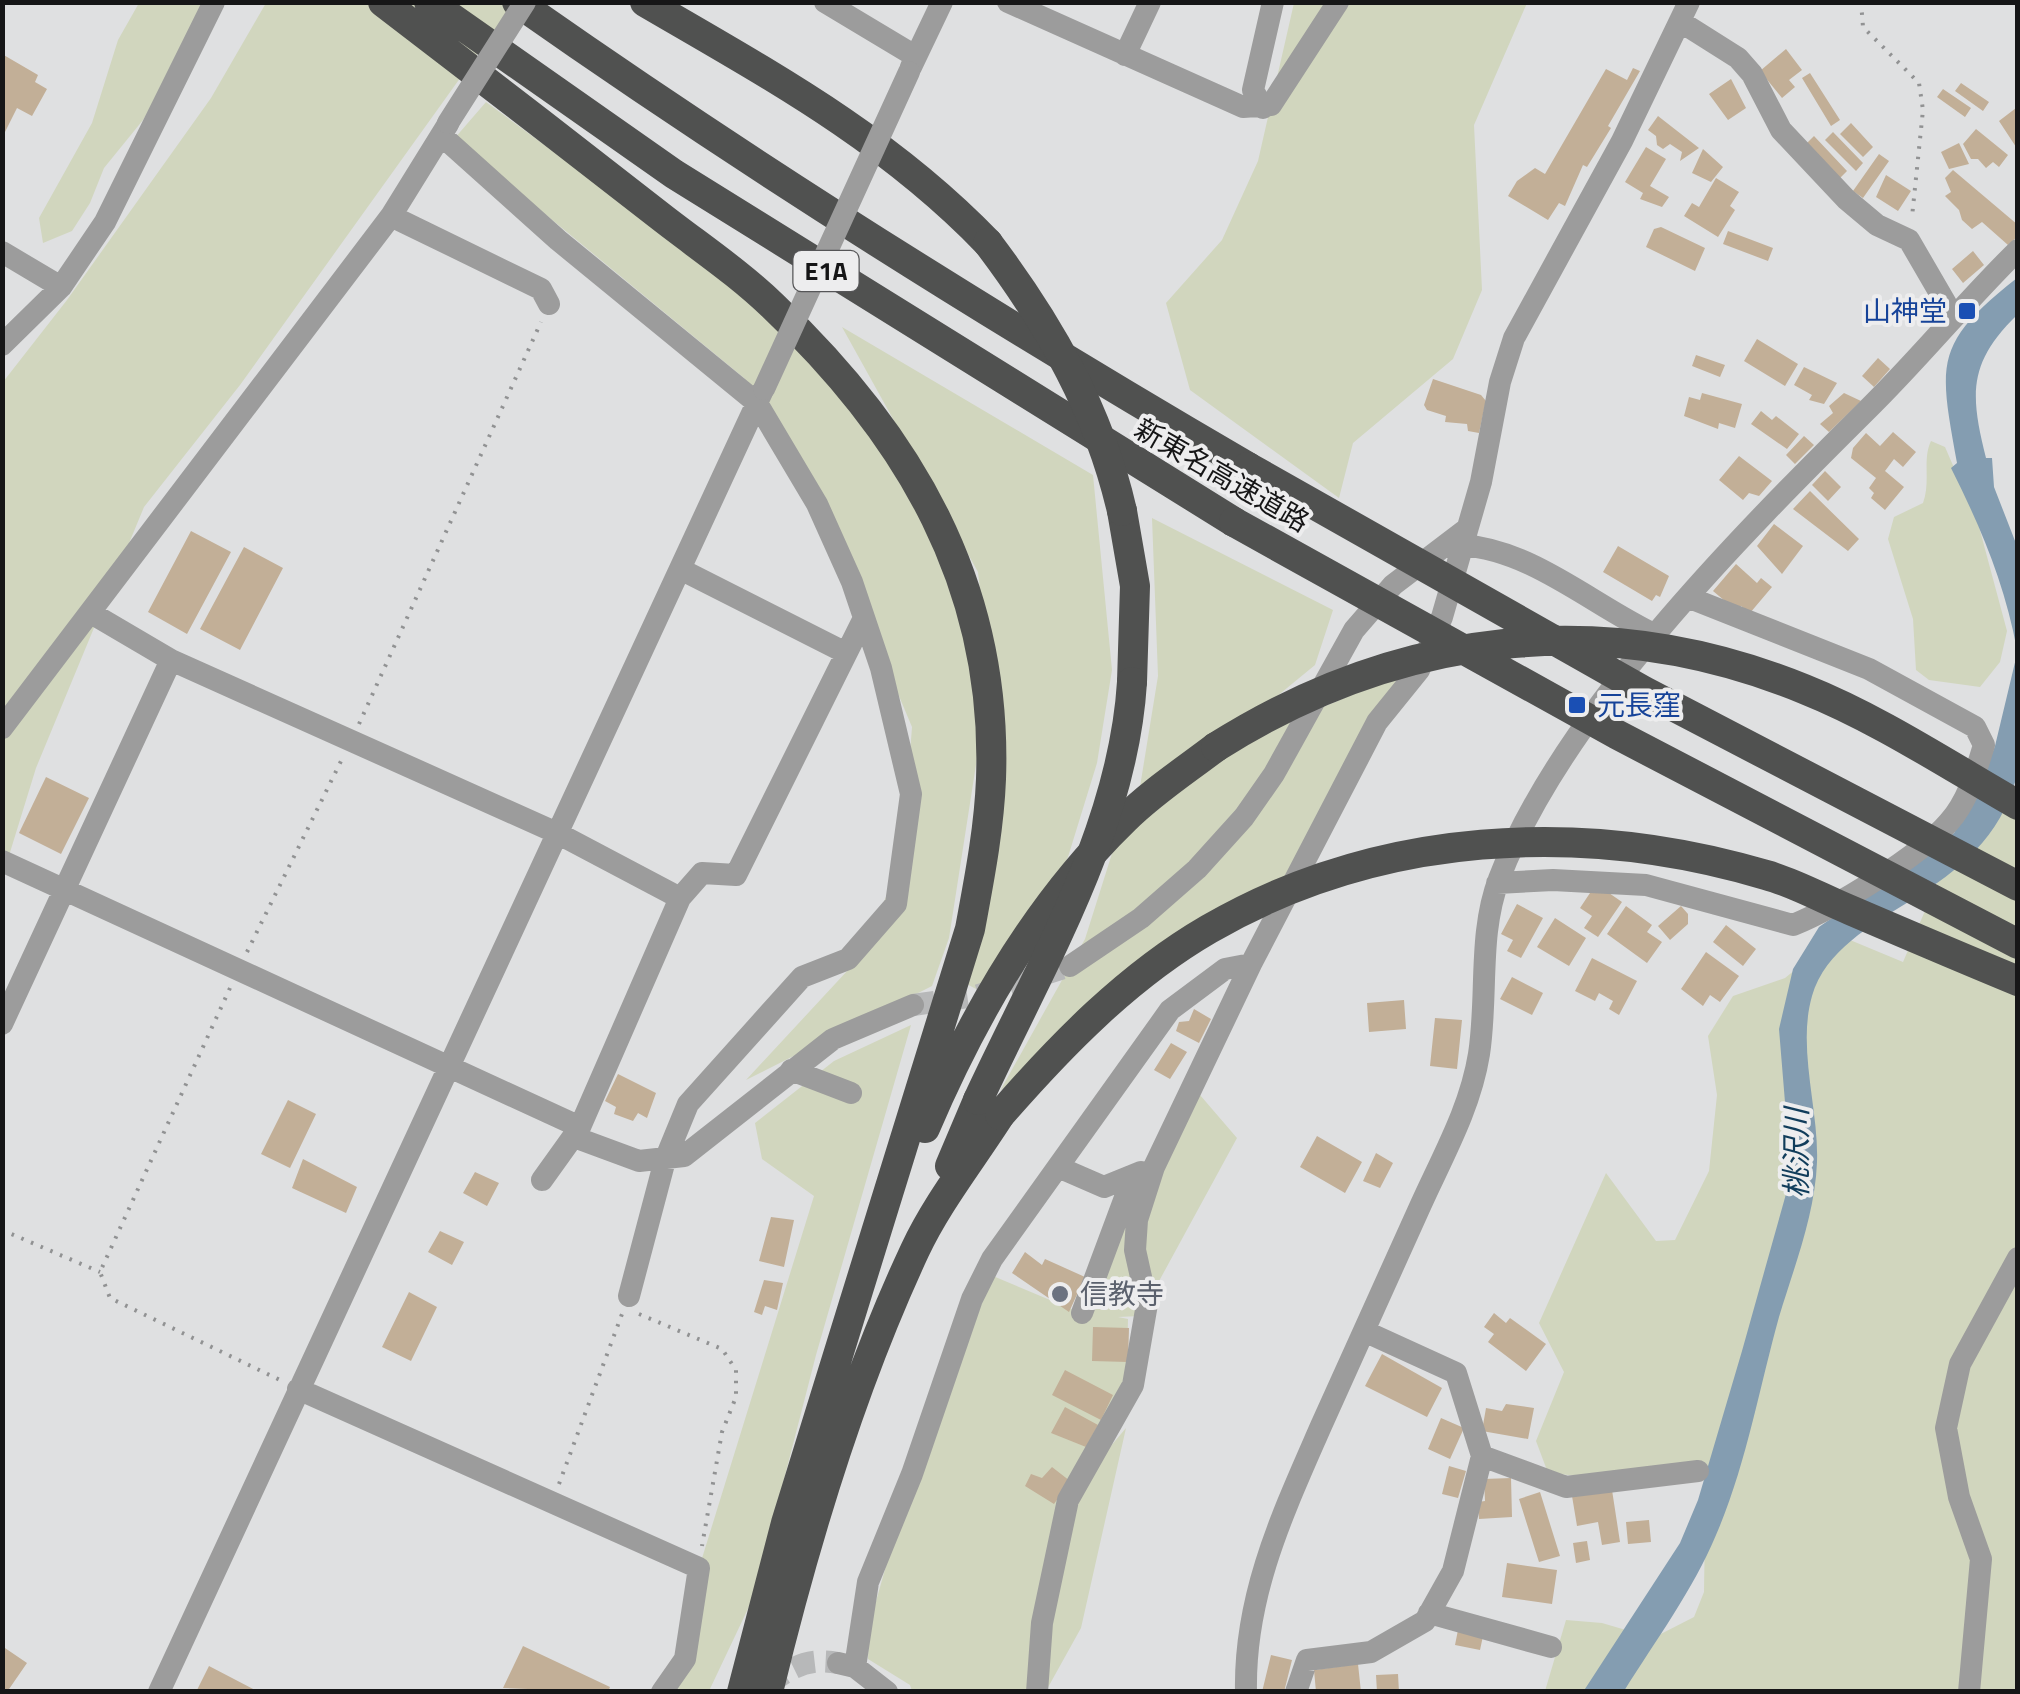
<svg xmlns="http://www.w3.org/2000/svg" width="2020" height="1694" font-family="'Titillium Web','Noto Sans JP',sans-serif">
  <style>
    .green { fill: #d1d6be }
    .water { fill: #849db1 }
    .building { fill: #c2af97 }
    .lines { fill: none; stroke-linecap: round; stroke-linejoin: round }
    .minor-tunnel { stroke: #b7b8b9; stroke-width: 22; stroke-dasharray: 22 11; stroke-linecap: butt }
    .path { stroke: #919293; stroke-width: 4; stroke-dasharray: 2.5 8; stroke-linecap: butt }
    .minor { stroke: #9c9c9c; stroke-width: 22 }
    .highway { stroke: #505150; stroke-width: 30 }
    .minor-bridge { stroke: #9c9c9c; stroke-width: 22 }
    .highway-bridge { stroke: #505150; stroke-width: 30 }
    .transit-dot { fill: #1a4fb4; stroke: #ededee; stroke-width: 4 }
    .worship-dot { fill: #6b7280; stroke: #ededee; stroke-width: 4 }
    .labels { text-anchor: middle; stroke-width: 8; stroke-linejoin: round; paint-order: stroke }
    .shield { fill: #ededee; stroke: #565658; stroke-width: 2.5 }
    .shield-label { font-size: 25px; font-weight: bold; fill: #161617 }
    .transit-label { font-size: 28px; fill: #164399; stroke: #ededee; text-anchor: end }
    .street-label { font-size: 28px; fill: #161617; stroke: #ededee }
    .worship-label { font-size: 28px; fill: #5b616d; stroke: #ededee; text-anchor: start }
    .water-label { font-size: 30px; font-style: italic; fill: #113d5b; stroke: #ededee }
  </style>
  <rect width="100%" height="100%" fill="#dfe0e1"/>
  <path class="green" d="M139 3H206L176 66 143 120 104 168 90 203 72 231 43 243 39 218 92 123 118 40Z
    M266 3H514L240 385 144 507 36 768 3 875V382L67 300 211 98Z
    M1294 3H1527L1474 125 1482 290 1453 359 1353 443 1339 498 1190 390 1166 303 1222 240 1258 161Z
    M486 102 775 314 869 424 960 578 980 739 949 938 932 986 746 1080 861 956 902 859 912 727 826 522 744 378 454 139Z
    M842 327 1093 475 1112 670 1097 763 1068 857 1040 912 976 989 963 982 990 678 978 572Z
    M1931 441 1945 447 1978 523 2007 631 2000 662 1980 687 1929 680 1916 670 1913 619 1888 539 1894 517 1923 503C1931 481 1922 460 1931 441Z
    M1152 518 1333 610 1315 665 1248 720 1139 793 1158 676Z
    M1414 669 1292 874 1194 921 1000 1091 1085 939 1115 844 1244 740Z
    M2017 789V1691H1545L1566 1620 1602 1623 1653 1638 1694 1617 1704 1592 1706 1463 1609 1479 1548 1473 1536 1441 1564 1372 1539 1323 1606 1173 1656 1241 1675 1240 1709 1171 1717 1095 1708 1036 1733 996 1785 978 1838 935 1903 962 1943 869Z
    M911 1025 816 1355 754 1596 709 1691 662 1692 690 1640 699 1568 814 1196 762 1159 755 1123 834 1061Z
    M1200 1095 1237 1138 1140 1316 1118 1317 1128 1319 1126 1402 1062 1504 1126 1428 1081 1628 1046 1691H912L910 1685 868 1659 869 1626 912 1474 993 1276 1081 1313 1091 1289Z"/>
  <path class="water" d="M2017 278V315C1968 363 1970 394 1986 458H1992L1994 487 2017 546V650C2005 584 1981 528 1951 468L1957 463C1939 363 1933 344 2017 278Z
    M2017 654C2017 688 2020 743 2017 775 1985 903 1840 904 1812 996 1797 1048 1819 1110 1817 1162 1815 1215 1794 1267 1779 1317 1759 1389 1746 1466 1716 1535 1693 1590 1656 1640 1624 1691L1583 1692 1680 1543 1698 1500 1742 1351 1786 1194 1789 1151 1779 1029 1793 969 1819 927 1954 833 1973 803 1995 746Z"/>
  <path class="building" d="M1786 49 1802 70 1789 80 1795 87 1782 98 1760 71Z
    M2 54 38 75 35 82 47 89 32 116 17 108 2 138Z
    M1633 68 1640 71 1608 126 1611 128 1587 167 1583 165 1565 206 1559 203 1548 220 1508 196 1517 181 1535 168 1545 174 1606 69 1627 80Z
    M1810 73 1840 120 1831 126 1802 78Z
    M1731 79 1746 108 1728 120 1709 94Z
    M1961 83 1989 102 1983 111 1955 91Z
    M1943 89 1971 108 1965 117 1937 97Z
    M2016 108 2018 111V150L1999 121Z
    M1658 116 1690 141 1699 148 1680 161 1682 152 1670 144 1663 149 1657 145 1656 136 1648 130Z
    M1851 123 1873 147 1863 157 1840 134Z
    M1976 129 2008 155 1999 167 1993 162 1986 168 1978 159H1971L1963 144Z
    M1833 132 1863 163 1856 171 1825 140Z
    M1814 136 1847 171 1838 180 1806 144Z
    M1959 143 1969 164 1949 169 1941 152Z
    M1646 147 1666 159 1650 186 1669 197 1662 207 1640 199 1643 193 1625 182Z
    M1703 149 1723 167 1711 182 1692 173Z
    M1879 154 1889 161 1863 198 1853 191Z
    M1953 170 2018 225V236L2008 245 1982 222 1972 229 1962 220 1959 210 1945 196 1951 192 1945 178Z
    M1886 175 1911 191 1898 211 1876 197Z
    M1716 178 1739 192 1730 206 1735 210 1718 237 1684 216 1692 203 1699 207Z
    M1661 227 1705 248 1695 271 1646 247 1654 229Z
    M1728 231 1773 248 1768 261 1723 244Z
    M1973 251 1984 265 1963 283 1952 269Z
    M1757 339 1798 364 1785 386 1744 361Z
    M1696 355 1725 365 1720 377 1692 366Z
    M1878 358 1890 369 1874 387 1862 376Z
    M1804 367 1837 383 1824 404 1809 400 1812 395 1794 385Z
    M1433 379 1481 395 1486 401 1479 433 1468 431 1467 424 1445 422 1446 416 1427 410 1424 405Z
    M1702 393 1742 404 1735 428 1719 423 1718 429 1684 416 1689 397 1700 400Z
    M1844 393 1861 401 1829 432 1820 424 1833 413 1829 406Z
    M1761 411 1772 420 1776 416 1799 434 1787 449 1751 424Z
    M1893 432 1916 452 1903 467 1894 459 1885 471 1904 487 1885 510 1871 498 1874 493 1869 488 1876 478 1851 458 1853 448 1866 433 1880 446Z
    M1804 436 1814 445 1795 464 1786 455Z
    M1739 456 1772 481 1759 496 1749 493 1743 500 1719 480Z
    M1825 471 1841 487 1828 501 1812 485Z
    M1810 491 1859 539 1848 551 1793 509Z
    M1774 524 1803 546 1782 574 1757 546Z
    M191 531 231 552 187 634 148 612Z
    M1618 546 1669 576 1660 597 1656 595 1652 601 1603 572Z
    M244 547 283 568 240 650 200 629Z
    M1736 564 1757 583 1761 578 1772 587 1750 613 1741 606 1737 611 1713 591Z
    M46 777 89 798 61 854 19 833Z
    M1596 884 1622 902 1598 937 1584 928 1592 916 1580 908Z
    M1517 904 1543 918 1521 958 1507 951 1513 940 1501 934Z
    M1626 906 1652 925 1647 932 1662 942 1647 963 1607 934Z
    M1681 906 1688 914V924L1670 940 1658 926Z
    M1555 918 1586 938 1569 966 1537 947Z
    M1726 925 1756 949 1743 966 1713 942Z
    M1706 952 1739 976 1720 1002 1710 995 1703 1006 1681 989Z
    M1592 958 1637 981 1619 1015 1609 1009 1613 1001 1599 993 1595 1001 1575 991Z
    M1512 977 1543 993 1532 1015 1500 999Z
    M1404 1000 1406 1029 1369 1032 1367 1003Z
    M1194 1009 1211 1019 1199 1043 1176 1031 1179 1022 1189 1021Z
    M1435 1018 1462 1020 1457 1069 1430 1066Z
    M1171 1043 1187 1052 1170 1079 1154 1070Z
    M618 1074 656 1093 647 1118 638 1113 633 1121 614 1114 616 1107 605 1101Z
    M288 1100 316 1114 290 1168 261 1154Z
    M1317 1136 1362 1162 1345 1193 1300 1167Z
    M1376 1153 1393 1163 1380 1188 1363 1181Z
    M303 1159 357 1187 346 1213 292 1188Z
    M475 1172 499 1183 487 1206 463 1193Z
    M771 1217 794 1220 784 1267 759 1261Z
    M440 1231 464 1242 452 1265 428 1252Z
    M1025 1252 1042 1265 1045 1259 1085 1277 1069 1312 1012 1273Z
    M764 1280 783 1283 777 1310 765 1306 762 1315 754 1312Z
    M409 1292 437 1307 411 1361 382 1347Z
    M1494 1313 1506 1323 1510 1318 1546 1344 1526 1371 1488 1342 1494 1334 1484 1327Z
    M1093 1327 1129 1328 1128 1362 1092 1361Z
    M1382 1354 1442 1388 1427 1417 1365 1386Z
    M1065 1370 1113 1395 1101 1420 1052 1395Z
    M1506 1404 1534 1408 1528 1439 1482 1431 1486 1408 1502 1411Z
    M1065 1407 1098 1425 1086 1447 1051 1433Z
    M1441 1418 1464 1428 1450 1459 1428 1449Z
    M1449 1466 1466 1471 1458 1498 1442 1494Z
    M1052 1467 1070 1481 1054 1504 1025 1486 1031 1474 1042 1478Z
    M1511 1478 1512 1517 1479 1519 1478 1502 1485 1501 1484 1479Z
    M1612 1490 1620 1542 1602 1545 1598 1522 1577 1526 1572 1496Z
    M1540 1492 1560 1556 1539 1562 1519 1499Z
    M1649 1520 1651 1542 1628 1544 1626 1522Z
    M1587 1541 1590 1560 1576 1563 1573 1543Z
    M1507 1563 1557 1570 1552 1604 1502 1597Z
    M1458 1630 1483 1636 1480 1650 1455 1645Z
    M2 1646 27 1663 7 1692H2Z
    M523 1646 610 1687 608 1692 503 1688Z
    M1271 1655 1292 1660 1284 1692H1262Z
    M1358 1664 1361 1692H1316L1314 1670Z
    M209 1666 259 1692H196Z
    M1398 1674 1399 1692H1377L1376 1675Z"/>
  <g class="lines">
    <path class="minor-tunnel" d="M913 1005 976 996 1070 966
      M766 1686C791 1668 807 1657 838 1663"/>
    <path class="path" d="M1861 2 1863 27 1919 83 1923 110 1912 217
      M359 724 541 322
      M247 952 342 759
      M230 988 100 1272 110 1298 282 1381
      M2 1230 100 1272
      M639 1314 722 1349 736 1370V1397L722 1432 702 1546
      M559 1484 622 1314"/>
    <path class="minor" d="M825 2 915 56
      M1008 2 1243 107 1271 105 1338 2
      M1681 22 1738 58 1752 74 1781 130 1846 199 1877 225 1909 240 1952 314
      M1125 55 1150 2
      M911 67 942 2
      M1263 108 1253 90 1273 2
      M442 136 558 240 757 403 817 504 852 582 881 668 911 794 896 904 848 959 802 977 688 1104 665 1160 629 1296
      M391 216 541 289 549 304
      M2 252 61 287
      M2 345 61 287 105 222 214 2
      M1461 545C1534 550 1593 606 1658 636
      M680 569 846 653
      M91 613 171 660 557 833 680 898
      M2 728 391 216 448 124
      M2 861 580 1127 574 1137 639 1161 684 1156 833 1039 913 1005
      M1497 883 1553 880 1646 885 1793 925C1835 908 1920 856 1949 822 1968 801 1976 771 1984 745L1975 727 1869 669 1690 598
      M1070 966 1141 918 1197 869 1244 817 1274 774 1354 630 1393 585 1464 531
      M2 1024 171 660
      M791 1070 851 1093
      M1058 1167 1104 1187 1141 1172
      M542 1180 580 1127 680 898 702 873 736 875 864 618
      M1082 1313 1133 1176
      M298 1389 699 1568 685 1659 662 1692
      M1482 1456 1566 1487 1698 1471
      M1429 1613 1551 1647
      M838 1663 855 1667 887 1692
      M855 1667 868 1582 912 1474 972 1299 992 1259 1170 1010 1225 969 1251 964 1377 722 1419 670 1442 617 1481 482 1500 382 1514 338 1622 141 1689 2
      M159 1692 762 392
      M1037 1692 1042 1623 1068 1500 1133 1385 1147 1304 1135 1250 1137 1220 1154 1167 1251 964
      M1246 1692C1244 1595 1283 1513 1321 1426 1353 1354 1386 1283 1418 1211 1441 1159 1470 1110 1479 1054 1488 996 1478 934 1499 879 1561 715 1743 533 1867 410 1919 359 1965 302 2018 250
      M1296 1692 1307 1660 1371 1652 1425 1621 1453 1571 1482 1456 1456 1373 1364 1331
      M1969 1692 1981 1559 1959 1497 1946 1428 1960 1364 2018 1258"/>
    <path class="highway" d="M383 2C476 73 568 144 660 216 697 245 739 273 773 306 909 435 998 585 991 779 989 830 979 880 970 929L786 1523 742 1692
      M429 2 674 174 1234 522
      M517 2C753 168 998 321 1248 467
      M645 2C770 75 887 138 988 243
      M1122 511 1135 586 1132 682
      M925 1128C972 1018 1038 903 1125 819 1152 792 1186 770 1216 747
      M950 1166 978 1100
      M768 1692C804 1543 850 1389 915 1250 937 1203 972 1159 1000 1115"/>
    <path class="minor-bridge" d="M448 123 525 2
      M764 389 909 72"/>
    <path class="highway-bridge" d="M988 243C1050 325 1099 411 1122 511
      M1248 467 1644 691 2018 886
      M1234 522 1616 734 2018 944
      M1216 747C1398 632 1602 607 1804 689 1879 719 1948 765 2018 805
      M978 1100C1039 968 1123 830 1132 682
      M1000 1115C1061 1045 1128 976 1209 929 1378 831 1581 820 1766 875 1795 883 1823 899 1850 910 1906 934 1962 958 2018 981"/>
  </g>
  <g class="transit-dot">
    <rect x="1957" y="301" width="20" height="20" rx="5"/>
    <rect x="1567" y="695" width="20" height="20" rx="5"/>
  </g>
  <circle class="worship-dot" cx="1060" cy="1294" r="10"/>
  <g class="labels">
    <rect class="shield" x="793.5" y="251" width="65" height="40" rx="8"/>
    <g class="shield-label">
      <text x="826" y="280">E1A</text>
    </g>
    <g class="transit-label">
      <text x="1947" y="321">山神堂</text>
      <text x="1597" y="715" text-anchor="start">元長窪</text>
    </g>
    <g class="street-label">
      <text transform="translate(1222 475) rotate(30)" y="10">新東名高速道路</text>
    </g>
    <g class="worship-label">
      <text x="1080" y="1304">信教寺</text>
    </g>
    <g class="water-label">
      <text transform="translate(1797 1153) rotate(-90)" y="10">桃沢川</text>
    </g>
  </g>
  <rect width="2020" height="1694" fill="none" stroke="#161617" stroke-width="10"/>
</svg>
